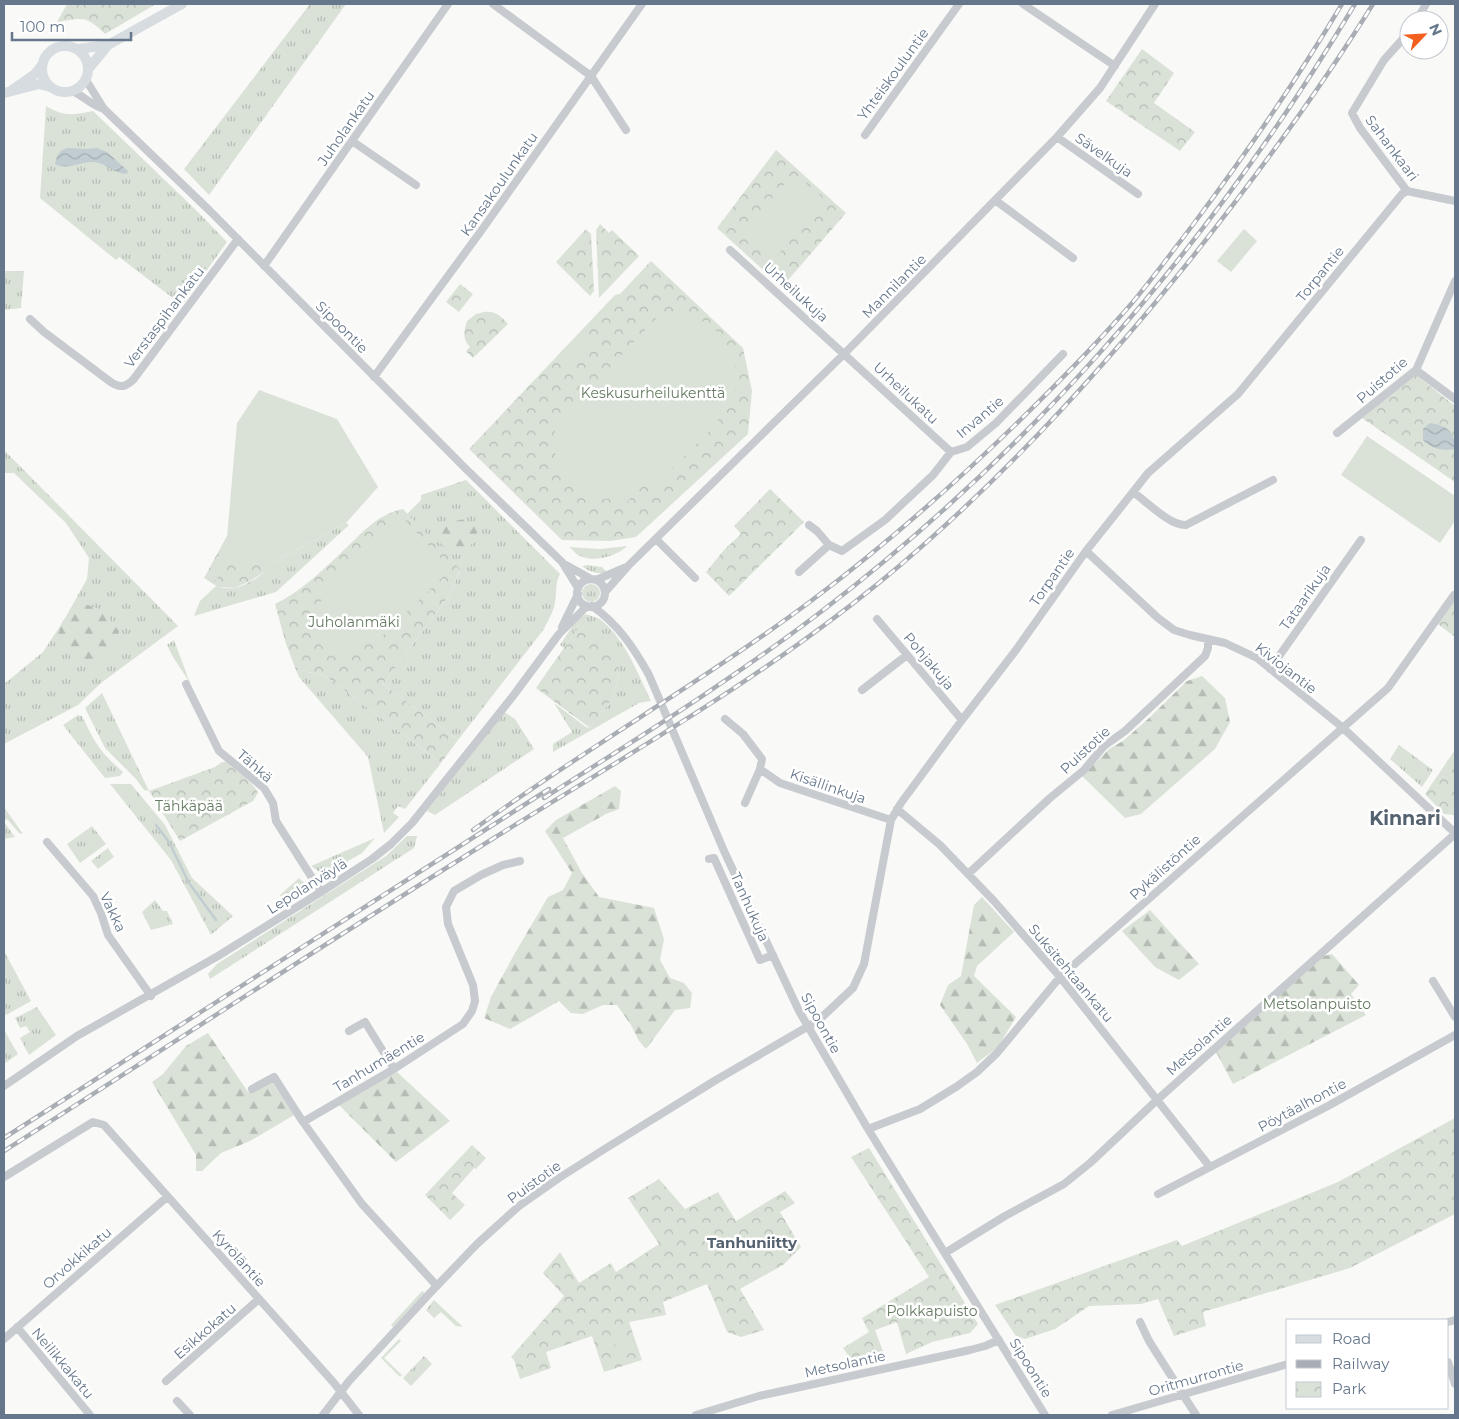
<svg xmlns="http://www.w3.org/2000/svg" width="1459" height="1419" font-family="Montserrat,sans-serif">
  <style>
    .grass { fill: url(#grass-tufts) }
    .forest { fill: url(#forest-firs) }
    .park { fill: url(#park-crowns) }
    .pitch { fill: #dae2d7 }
    .water { fill: url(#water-waves) }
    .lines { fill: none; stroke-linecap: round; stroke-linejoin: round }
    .stream { stroke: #c2cdd2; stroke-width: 2.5 }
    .minor { stroke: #c7cacf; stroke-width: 8 }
    .major { stroke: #d6dce0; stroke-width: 10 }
    .rail-casing { stroke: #a9aeb5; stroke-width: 4.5 }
    .rail { stroke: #fff; stroke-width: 2.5; stroke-dasharray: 8; stroke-linecap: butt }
    .labels { text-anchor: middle; stroke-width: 5; stroke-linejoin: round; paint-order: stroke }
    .street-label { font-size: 14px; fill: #66778b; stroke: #fff }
    .park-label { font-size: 14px; fill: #657b61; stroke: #fff }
    .neighbourhood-label { font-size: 15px; font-weight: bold; fill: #54616f; stroke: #fff }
    .district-label { font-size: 19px; font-weight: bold; fill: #54616f; stroke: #fff }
  </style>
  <defs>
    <pattern id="grass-tufts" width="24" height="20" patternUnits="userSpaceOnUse" patternTransform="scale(1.25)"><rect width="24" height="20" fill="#dae2d7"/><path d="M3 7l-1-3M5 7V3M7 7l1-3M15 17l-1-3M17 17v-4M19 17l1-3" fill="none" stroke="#b5bcb4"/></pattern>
    <pattern id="forest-firs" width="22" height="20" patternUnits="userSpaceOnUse" patternTransform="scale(1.25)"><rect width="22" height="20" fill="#dae2d7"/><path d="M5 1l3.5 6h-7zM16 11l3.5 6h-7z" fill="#b5bcb4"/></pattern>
    <pattern id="park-crowns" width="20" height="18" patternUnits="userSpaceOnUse" patternTransform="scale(1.25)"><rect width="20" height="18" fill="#dae2d7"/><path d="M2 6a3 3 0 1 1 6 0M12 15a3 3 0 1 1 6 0" fill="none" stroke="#b5bcb4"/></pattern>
    <pattern id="water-waves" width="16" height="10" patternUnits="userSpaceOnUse" patternTransform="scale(1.25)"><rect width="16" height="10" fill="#c2cdd2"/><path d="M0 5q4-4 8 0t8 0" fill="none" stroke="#a1abb0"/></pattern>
  </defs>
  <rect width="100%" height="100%" fill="#f9f9f7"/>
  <path class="grass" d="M310 4H346L209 195 184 169Z
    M46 106C64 117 73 115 93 111L199 213 227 242 182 305 119 257 116 260 40 198Z
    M4 271H24L21 308 4 310Z
    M4 450 178 626 101 683 78 705 4 744V684L43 652 64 620 87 579 89 558 66 523 14 473H4Z
    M466 480 560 574C555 583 557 592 555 602 554 612 548 620 544 629L458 740 383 684 451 593 460 570 407 514 421 500V495Z
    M346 523 349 525 276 592 194 616 200 601 216 586C221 588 230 589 236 588 248 584 266 574 272 563Z
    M627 546C616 557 592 563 578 555 575 553 572 549 569 547L600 549Z
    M587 565 602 567 607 572C599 575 589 572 582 566Z
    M582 593a9 9 0 1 1 18 0a9 9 0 1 1-18 0Z
    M586 614C591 616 597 617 601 620 625 639 638 674 651 701L639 703 553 752V744L572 732 554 703 586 727 590 728 613 698 619 672 582 623 564 648 560 645 577 619Z
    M174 640 190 683 173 657 167 645Z
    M296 670 324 675 441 763 405 809 398 806 393 813 399 817 384 833 368 757 299 677Z
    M102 693 149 791 144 790 136 779 105 748 85 708Z
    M504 712 515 719 534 749 435 815 427 811Z
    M78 715 82 716C95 743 100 752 123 772L120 776 105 778 63 725Z
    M1399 745 1433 770 1422 787 1390 759Z
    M110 784H131L165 825 192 878 233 916 211 935 171 860Z
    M4 807 23 834 19 833 7 819 4 821Z
    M4 822 15 837 4 839Z
    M92 826 106 844 80 863 67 844Z
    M407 836H417L414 848 210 979 208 974 217 964 386 856Z
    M375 838 362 853 324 875 311 866Z
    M108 848 114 857 98 869 91 861Z
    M299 878 305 884 283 900 280 895Z
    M155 900 163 911H167L173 924 151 930 142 912Z
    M4 951 31 1001 6 1015 4 1013Z
    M37 1007 56 1035 29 1055 20 1038 30 1032 26 1026 20 1028 15 1018Z
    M4 1030 18 1054 4 1064Z
    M422 1291 425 1293 393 1327 391 1325Z
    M434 1300 463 1327 456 1326 441 1312 434 1318 426 1310Z
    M399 1339 401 1341 384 1358 402 1375 400 1377 381 1358Z
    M424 1356 432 1364 411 1386 403 1378Z"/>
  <path class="forest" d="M465 519 478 529C475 543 470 548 457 554 447 548 439 544 434 534L440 524Z
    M79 602 102 610 119 631C115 651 109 665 88 669L55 644 62 622Z
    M1202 676 1225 698 1230 722 1215 749 1141 814 1125 818 1082 776 1109 749 1123 741 1148 719 1187 681Z
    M615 786 621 791 619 809 606 814 563 838 582 873 599 897 654 908 664 939 660 960 670 978 684 983 692 993 690 1008 675 1010 646 1049 639 1041 631 1025 617 1005H603L583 1014 571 1013 559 1001 510 1029 484 1018 491 997 515 953 548 897 563 890 572 873 545 831 556 820Z
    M982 897 1014 932 977 966 974 976 1016 1017 998 1047 977 1063 967 1044 940 1005 948 985 961 976 974 905Z
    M1150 910 1199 964 1179 980 1155 967 1122 931Z
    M1332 954 1359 985 1351 994 1366 1015 1233 1084 1216 1052 1324 956Z
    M208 1033 248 1092 272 1082 294 1115 250 1141 221 1153 202 1171H196V1155L152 1082 163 1074 186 1046Z
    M397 1072 450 1121 396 1162 338 1104Z"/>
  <path class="park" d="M67 4H156L105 34C86 15 83 18 57 22Z
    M1142 49 1174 73 1154 103 1195 132 1180 151 1106 101Z
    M776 150 846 213 782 287 717 228Z
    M600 224 609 233 612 230 639 256 599 298 596 230Z
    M586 229 591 234 594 291 590 296 556 262Z
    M651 261 743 348 752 391 748 434 636 537 610 541 562 540 469 449 615 295 620 294Z
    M460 284 473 294 459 312 446 302Z
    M484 312C495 311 501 316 508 324L473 358 466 351 470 347C462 339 464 331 467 321L476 314Z
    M1416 375 1455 406V482L1362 418Z
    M770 489 804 522 729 596 706 572 724 550 741 534 734 526Z
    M403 509 460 569 451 593 383 684 458 740 441 763 324 675 296 670 286 644 275 604C302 591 324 569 346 548 363 532 378 514 403 509Z
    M239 514 285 539 269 569 250 581 235 588 218 587 204 578Z
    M1455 598V637L1438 624Z
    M582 622 606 640 615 655 619 672 613 698 590 728 536 688Z
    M1455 750V815L1444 814 1425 794Z
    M222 762H226C234 769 255 784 258 793L253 801 180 841 149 791 215 767Z
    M1455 1118V1214L1350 1268 1203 1312 1206 1326 1174 1336 1158 1299 1141 1304 1089 1306 1055 1329 1025 1339 1016 1336 995 1305 1177 1240 1182 1246 1338 1182Z
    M472 1145 486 1158 476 1169 474 1168 452 1193 465 1205 450 1220 425 1195Z
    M869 1148 978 1324 970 1333 932 1342 906 1354 897 1322 875 1330 885 1357 853 1362 843 1348 869 1332 862 1318 929 1277 851 1157Z
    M659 1179 685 1209 718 1192 736 1221 785 1191 795 1203 780 1212 801 1247 783 1265 740 1289 764 1330 741 1337 727 1332 707 1284 663 1302 666 1315 629 1322 642 1360 604 1372 592 1336 546 1352 551 1368 520 1379 514 1360 511 1357 564 1296 543 1273 560 1252 579 1283 611 1263 616 1272 659 1244 628 1198Z"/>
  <path class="pitch" d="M794 173 825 200 775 258 743 231Z
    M1244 229 1257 241 1231 272 1217 261Z
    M663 311 670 318C683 318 697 317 708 324 716 329 727 342 730 350 735 361 740 382 734 392 730 400 719 408 712 415L719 421 655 486 649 480 625 504 619 498C614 498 608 499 603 499 575 498 553 468 554 441 554 436 555 431 556 425Z
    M581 332 590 342 582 350 573 340Z
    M568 345 578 355 570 363 560 353Z
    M259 390 337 419 378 487 346 523 272 563 243 564 234 549 216 581 207 576 228 539 227 537 237 423Z
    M1367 436 1455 496V521L1440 543 1341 475Z
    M400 515 451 569 381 637 331 656 308 631 329 583Z
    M623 1332 630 1353 619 1356 612 1335Z"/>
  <path class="water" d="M68 148 86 149 97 148 107 152 128 171 127 174C115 174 106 163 94 162 80 161 68 171 55 164 57 155 59 150 68 148Z
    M1430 423C1447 425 1455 432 1455 449 1443 451 1431 449 1423 440V429Z"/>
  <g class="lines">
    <path class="stream" d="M156 825 169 842 189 883 216 920"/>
    <path class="minor" d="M493 4 591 76 626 130
      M1023 4 1115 66
      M1417 20 1426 4
      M1409 32 1384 60 1352 113 1360 128 1407 191 1455 201
      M86 80 104 109 210 211 466 469 562 562 578 588
      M72 91C84 96 92 106 104 109
      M865 135 959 4
      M1057 137 1138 194
      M352 141 416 185
      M995 200 1073 258
      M730 250 951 452
      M264 266 448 4
      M30 319 44 332 112 383C121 388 125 387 133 380L238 239
      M1416 370 1455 399
      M374 377 481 231 642 4
      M1337 433 1416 370 1455 281
      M1133 492C1146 501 1170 526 1186 525L1273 480
      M809 525 817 531 829 545
      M656 539 695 578
      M1086 551 1158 618 1174 630 1190 635 1225 643 1257 658 1342 727 1455 833
      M566 565 591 579
      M799 572 829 545 842 551 885 520 933 475 951 452 967 447 996 423 1063 354
      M577 593a14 14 0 1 1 28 0a14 14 0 1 1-28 0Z
      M596 580 624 568
      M605 592 628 566 845 353 1057 137 1100 88 1155 4
      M592 606C618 624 634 648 649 675L724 851 799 1011 868 1129 1045 1415
      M877 619 962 720
      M562 627 578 594
      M1270 669 1361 540
      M186 684 219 751 264 788 273 803 276 821 321 892
      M862 690 907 655
      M725 719 743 734 762 759 760 769
      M745 803 760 769 780 783 891 820
      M897 809 940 845 994 901 1060 977 1210 1167
      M47 842 93 896 101 913 108 935 151 996
      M709 859 714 858 760 960 773 955
      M968 874 1050 798 1084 770 1104 746 1125 731 1205 656 1208 648V639
      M1433 981 1455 1017
      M349 1031 365 1022 394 1069
      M4 1086 77 1036 218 956 321 892 372 859 391 844 412 823 513 696 559 634 587 606
      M252 1089 274 1077 303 1122
      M868 1129 920 1109 956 1087 977 1072 997 1053 1060 977 1388 688 1454 595
      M4 1177 93 1122 104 1125 334 1383 359 1415
      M1158 1194 1328 1106 1455 1035
      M945 1253 1005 1216 1064 1184 1090 1163 1157 1100 1455 834
      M437 1286 362 1204 303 1122 394 1069 463 1024 472 1011 475 1001 473 985 448 924 446 907 454 891 481 875 503 865 520 861
      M1140 1322 1149 1341 1196 1415
      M1448 1322 1455 1320
      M17 1327 90 1415
      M4 1339 167 1197
      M1448 1362 1455 1384
      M166 1381 259 1299
      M177 1401 190 1415
      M323 1415 349 1381 430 1293 477 1244 519 1206 559 1178 603 1150 716 1080 819 1020 853 988 864 964 891 820 901 803 962 720 1016 650 1086 551 1133 492 1148 473 1238 394 1402 194 1407 191
      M696 1415 759 1396 970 1350 985 1346 999 1340
      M1112 1415 1288 1364"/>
    <path class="major" d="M42 69a23 23 0 1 1 46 0a23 23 0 1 1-46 0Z
      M78 49 108 45 182 4
      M89 68 108 45
      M12 90 35 74 42 65
      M4 93 39 84 50 87"/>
    <g class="rail-casing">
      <path id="rail" d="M544 798C638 738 733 679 822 611 1040 444 1214 239 1355 4
        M473 830C583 750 702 682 811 601 883 547 950 488 1014 426 1055 386 1095 346 1132 303 1153 278 1172 252 1192 226 1246 154 1296 81 1342 4
        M4 1138 549 789
        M4 1151C167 1047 329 941 494 838 625 756 760 680 880 582 997 486 1100 373 1194 255 1258 174 1319 91 1373 4"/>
    </g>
    <use href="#rail" class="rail"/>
  </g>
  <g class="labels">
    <g class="street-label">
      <text transform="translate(893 74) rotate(-54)" y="5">Yhteiskouluntie</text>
      <text transform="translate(346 128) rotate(-55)" y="5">Juholankatu</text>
      <text transform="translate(1392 148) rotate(53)" y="5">Sahankaari</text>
      <text transform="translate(1104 155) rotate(35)" y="5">Sävelkuja</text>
      <text transform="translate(499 184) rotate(-55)" y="5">Kansakoulunkatu</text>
      <text transform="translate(1320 274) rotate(-51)" y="5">Torpantie</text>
      <text transform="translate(894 286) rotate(-45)" y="5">Mannilantie</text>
      <text transform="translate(796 292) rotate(42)" y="5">Urheilukuja</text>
      <text transform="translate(164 317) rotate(-53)" y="5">Verstaspihankatu</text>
      <text transform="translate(342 327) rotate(45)" y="5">Sipoontie</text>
      <text transform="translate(1382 380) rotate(-41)" y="5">Puistotie</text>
      <text transform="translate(906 393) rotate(43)" y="5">Urheilukatu</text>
      <text transform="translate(980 417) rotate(-40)" y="5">Invantie</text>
      <text transform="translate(1052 577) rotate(-55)" y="5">Torpantie</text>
      <text transform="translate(1305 597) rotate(-55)" y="5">Tataarikuja</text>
      <text transform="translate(929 661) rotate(50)" y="5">Pohjakuja</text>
      <text transform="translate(1286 668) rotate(38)" y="5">Kiviojantie</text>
      <text transform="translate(1085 750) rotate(-43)" y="5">Puistotie</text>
      <text transform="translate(255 766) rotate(41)" y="5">Tähkä</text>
      <text transform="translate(828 786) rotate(19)" y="5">Kisällinkuja</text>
      <text transform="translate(1165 867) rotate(-42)" y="5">Pykälistöntie</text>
      <text transform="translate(307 886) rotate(-32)" y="5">Lepolanväylä</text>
      <text transform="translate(750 907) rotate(66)" y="5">Tanhukuja</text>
      <text transform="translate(113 912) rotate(65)" y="5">Vakka</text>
      <text transform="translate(1071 973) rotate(50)" y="5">Suksitehtaankatu</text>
      <text transform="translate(821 1023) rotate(61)" y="5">Sipoontie</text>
      <text transform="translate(1199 1045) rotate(-42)" y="5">Metsolantie</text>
      <text transform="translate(379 1062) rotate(-31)" y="5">Tanhumäentie</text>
      <text transform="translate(1302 1105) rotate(-28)" y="5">Pöytäalhontie</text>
      <text transform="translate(534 1182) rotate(-36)" y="5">Puistotie</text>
      <text transform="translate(77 1258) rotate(-41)" y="5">Orvokkikatu</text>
      <text transform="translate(239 1258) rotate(48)" y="5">Kyröläntie</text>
      <text transform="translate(205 1331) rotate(-41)" y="5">Esikkokatu</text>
      <text transform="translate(63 1363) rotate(50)" y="5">Neilikkakatu</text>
      <text transform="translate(845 1364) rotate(-12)" y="5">Metsolantie</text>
      <text transform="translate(1031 1368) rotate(58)" y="5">Sipoontie</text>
      <text transform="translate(1196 1378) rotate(-16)" y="5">Oritmurrontie</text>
    </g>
    <g class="park-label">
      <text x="653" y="398">Keskusurheilukenttä</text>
      <text x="354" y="627">Juholanmäki</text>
      <text x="189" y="811">Tähkäpää</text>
      <text x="1317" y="1009">Metsolanpuisto</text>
      <text x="932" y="1316">Polkkapuisto</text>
    </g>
    <g class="neighbourhood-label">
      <text x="752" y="1248">Tanhuniitty</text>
    </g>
    <g class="district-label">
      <text x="1405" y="825">Kinnari</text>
    </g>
  </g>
  <rect width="1459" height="1419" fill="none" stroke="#66778b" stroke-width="10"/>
  <rect x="1286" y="1319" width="162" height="90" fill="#ffffff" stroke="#c2c9d1"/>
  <rect x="1296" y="1335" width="25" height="8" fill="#d6dce0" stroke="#c2c9d1"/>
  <text x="1332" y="1344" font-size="15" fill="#66778b">Road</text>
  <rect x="1296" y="1360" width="25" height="8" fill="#a9aeb5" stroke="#c2c9d1"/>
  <text x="1332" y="1369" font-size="15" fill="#66778b">Railway</text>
  <rect x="1296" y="1382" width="25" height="15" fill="url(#park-crowns)" stroke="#c2c9d1"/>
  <text x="1332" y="1394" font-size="15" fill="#66778b">Park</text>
  <g transform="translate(1424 35) rotate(65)"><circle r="24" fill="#ffffff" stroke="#c2c9d1"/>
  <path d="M0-4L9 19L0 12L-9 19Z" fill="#f35f1d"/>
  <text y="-8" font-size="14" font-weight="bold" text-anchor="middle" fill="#66778b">N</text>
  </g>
  <path d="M12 32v8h119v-8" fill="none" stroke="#66778b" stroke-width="2.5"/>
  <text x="20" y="32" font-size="15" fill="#66778b" stroke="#ffffff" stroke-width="4" paint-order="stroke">100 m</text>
</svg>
